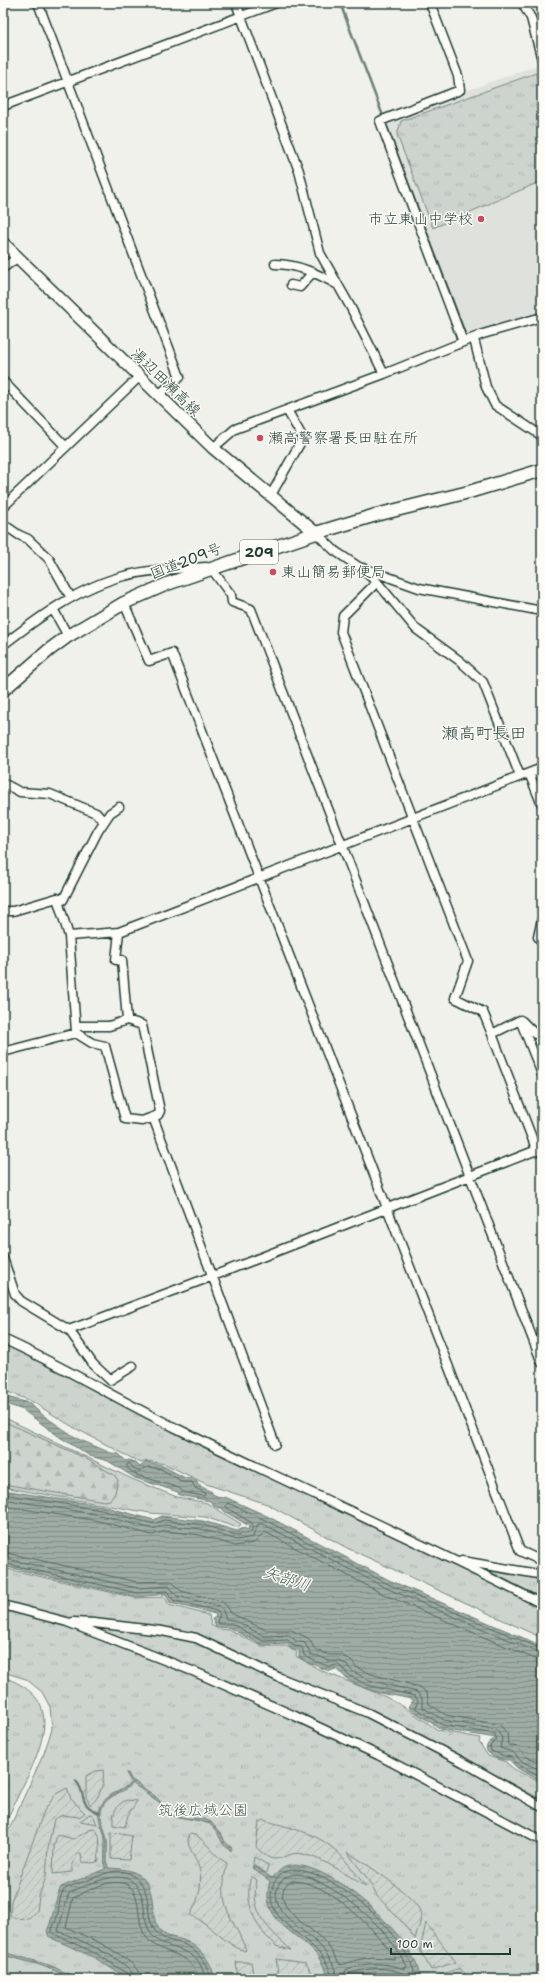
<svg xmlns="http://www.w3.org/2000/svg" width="545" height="1982" font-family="'Shantell Sans','Klee One',sans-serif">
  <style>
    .built { fill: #dfe2dc }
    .grass { fill: url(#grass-tufts); stroke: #768880 }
    .forest { fill: url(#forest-firs); stroke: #768880 }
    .garden { fill: url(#garden-furrows); stroke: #768880 }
    .water { fill: url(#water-rules); stroke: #6c8077 }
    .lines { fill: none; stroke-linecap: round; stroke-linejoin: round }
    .shore { stroke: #526961; stroke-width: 1 }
    .stream { stroke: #6c8077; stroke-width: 2.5 }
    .minor-casing { stroke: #1f3d34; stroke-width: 11 }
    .major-casing { stroke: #1f3d34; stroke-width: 14 }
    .highway-casing { stroke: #1f3d34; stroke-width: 15 }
    .minor { stroke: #fdfcf7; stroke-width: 8 }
    .major { stroke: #fdfcf7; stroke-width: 11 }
    .highway { stroke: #fdfcf7; stroke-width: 12 }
    .poi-dot { fill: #d1495b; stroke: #fdfcf7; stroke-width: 1.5 }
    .labels { text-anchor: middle; stroke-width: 3; stroke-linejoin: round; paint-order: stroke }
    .shield { fill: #fdfcf7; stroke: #62766e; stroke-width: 1 }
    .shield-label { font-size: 14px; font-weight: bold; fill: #1f3d34 }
    .poi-label { font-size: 15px; fill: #1f3d34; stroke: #fdfcf7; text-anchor: start }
    .street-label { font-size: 15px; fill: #1f3d34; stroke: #fdfcf7 }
    .park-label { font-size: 15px; fill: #425b53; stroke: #fdfcf7 }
    .water-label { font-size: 16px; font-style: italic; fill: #455e56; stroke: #fdfcf7 }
    .quarter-label { font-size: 17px; fill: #1f3d34; stroke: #fdfcf7 }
  </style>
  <defs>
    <pattern id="grass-tufts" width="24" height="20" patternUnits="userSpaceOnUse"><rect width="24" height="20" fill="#cdd3cd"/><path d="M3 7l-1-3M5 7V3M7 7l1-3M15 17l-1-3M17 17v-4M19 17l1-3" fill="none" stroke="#b0b6b1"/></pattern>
    <pattern id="forest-firs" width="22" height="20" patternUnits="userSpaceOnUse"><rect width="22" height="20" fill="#cdd3cd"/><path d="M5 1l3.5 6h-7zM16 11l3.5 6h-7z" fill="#b0b6b1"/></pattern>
    <pattern id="garden-furrows" width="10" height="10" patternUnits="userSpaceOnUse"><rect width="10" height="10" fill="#cdd3cd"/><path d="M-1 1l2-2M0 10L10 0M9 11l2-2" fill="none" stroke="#b0b6b1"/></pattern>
    <pattern id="water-rules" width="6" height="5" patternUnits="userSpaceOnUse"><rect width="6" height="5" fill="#9faca4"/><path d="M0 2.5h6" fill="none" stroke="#818d86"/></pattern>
  </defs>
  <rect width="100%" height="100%" fill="#f0f1eb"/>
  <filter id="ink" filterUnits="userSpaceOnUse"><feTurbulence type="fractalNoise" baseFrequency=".025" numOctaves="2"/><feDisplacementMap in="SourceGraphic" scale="8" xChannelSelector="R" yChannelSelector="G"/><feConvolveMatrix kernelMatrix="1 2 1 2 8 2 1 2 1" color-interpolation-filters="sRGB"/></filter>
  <g filter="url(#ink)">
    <path class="built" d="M537 65 542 86V314L469 338 464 336 384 124 387 120Z"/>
    <path class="grass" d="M536 73 542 105V181L433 228 397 135 401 121Z
      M3 1343 105 1395 542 1604V1638L347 1548 267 1504 206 1484 165 1464 148 1461 141 1463 73 1427 31 1401 3 1390Z
      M3 1417 132 1479 177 1497 207 1503 241 1524 238 1528 205 1517 150 1513 3 1487Z
      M473 1563 505 1573 542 1575V1598Z
      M3 1568 136 1598 165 1597 169 1605 209 1615 211 1625 218 1629 230 1630 261 1646H286L297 1652 296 1656 320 1670 386 1697 406 1708 438 1730 480 1738 479 1742 488 1756 506 1762 514 1769 542 1783V1800L446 1748 542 1804V1979H3V1842L44 1753 52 1729 50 1707 42 1692 26 1679 3 1672Z
      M3 1677C58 1696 48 1732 28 1776 19 1793 11 1811 3 1829Z"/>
    <path class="forest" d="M3 1421 83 1457 114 1475 118 1480 115 1493 110 1500 104 1501 3 1484Z"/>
    <path class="garden" d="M103 1770C105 1781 100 1799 90 1805L86 1797V1776L96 1771Z
      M67 1788 71 1799 85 1813 79 1817 63 1815 54 1819 48 1848 46 1877 39 1896 37 1911 29 1919 13 1918 10 1915 11 1901 44 1811 56 1794Z
      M127 1800 137 1801 128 1815 125 1827 113 1825C112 1814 116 1804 127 1800Z
      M90 1814 93 1815 97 1824 80 1821Z
      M263 1820C287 1827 315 1832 334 1849 346 1859 356 1874 366 1887 346 1874 326 1860 303 1854 291 1851 284 1859 274 1859 268 1859 260 1851 256 1847L259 1822Z
      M94 1829C104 1835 97 1850 99 1861L93 1863 82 1862 81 1853H78L72 1866V1872L53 1874 54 1847 57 1835 74 1839 89 1830Z
      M111 1832 132 1836 129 1860 111 1859Z
      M189 1834C204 1834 212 1856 227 1863 217 1908 231 1912 246 1950L245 1951C223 1944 212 1924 190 1915 199 1900 204 1881 198 1864 194 1854 185 1845 189 1834Z
      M347 1852C362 1861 421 1899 421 1915 421 1923 417 1932 415 1939L401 1921 377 1896 367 1878Z
      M254 1857 268 1865 266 1873 253 1864Z
      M251 1876 257 1880C249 1914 269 1929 291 1950L276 1946C274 1941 269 1940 265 1935 251 1916 245 1899 251 1876Z
      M426 1923 456 1962 431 1970 420 1950Z
      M276 1959 306 1963 314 1979H279Z
      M236 1962H251L254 1979H238Z
      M460 1968 470 1979H434V1977Z"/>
    <path class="water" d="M3 1396 29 1403 44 1416 78 1439 111 1453 119 1454 126 1461 129 1460 136 1463 140 1467 146 1462 161 1465 185 1478H192L196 1480 198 1485 212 1492V1494L222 1498 225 1497 267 1516 389 1580 542 1646V1782C531 1774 518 1772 510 1760 495 1761 474 1749 496 1738L441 1729 410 1709 409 1705 414 1700C398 1695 381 1695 365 1688 359 1685 349 1682 345 1677 341 1674 340 1671 336 1669L330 1671 320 1668 317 1665 309 1664 299 1657V1650H292L287 1644 262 1645 230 1628 216 1627 212 1619 216 1617 215 1614 170 1603 166 1594 136 1597 3 1566V1490L102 1506 154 1520 162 1516 203 1521 237 1531 244 1528 248 1530 249 1526 224 1511 222 1508H219L214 1506 210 1501 179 1495 178 1492 135 1478 108 1461 90 1456 61 1438 23 1410 3 1403Z
      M126 1773H128L131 1779 155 1796 170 1811 184 1818 204 1819 211 1822 222 1835 225 1842 232 1848 231 1851 223 1844 217 1832 210 1824 200 1821 174 1816 159 1802 132 1783C125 1792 119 1791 110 1798 93 1810 105 1825 107 1840 108 1850 106 1858 108 1868 138 1869 151 1876 153 1908 154 1917 155 1925 161 1931 167 1938 175 1937 183 1940 198 1945 214 1963 214 1979H128L95 1958 49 1937 47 1931C54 1916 54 1902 61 1887L105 1869C104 1859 105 1850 105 1840 104 1825 91 1815 106 1799 113 1792 123 1791 131 1782Z
      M253 1865 272 1878C277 1873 282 1867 289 1866 325 1857 417 1939 419 1975L414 1979 374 1972 346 1979H328C325 1969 321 1959 314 1952 293 1930 259 1919 270 1881L252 1868Z
      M3 1952 49 1965 80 1979H75L40 1965 3 1955Z"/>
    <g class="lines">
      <path class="shore" d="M130 1464 135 1470 139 1471 148 1467 161 1469 183 1482H192L195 1488 204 1492 205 1495 203 1496 183 1492 179 1488 137 1475 127 1468V1465Z
        M3 1494 101 1510 154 1524 164 1520 203 1525 236 1535 250 1533 253 1527 252 1523 227 1508 226 1505 228 1503 265 1520 388 1584 542 1649
        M3 1499 100 1515 153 1529 165 1525 201 1529 237 1540 253 1537 258 1524H263L386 1588 542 1654
        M3 1506 99 1521 152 1535 166 1531 200 1535 235 1546 254 1543 265 1532 383 1594 535 1659 542 1660
        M3 1552 137 1582 171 1581 181 1591 221 1601 227 1606 231 1613 265 1630H291L308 1638 315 1649 329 1655H342L351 1661 356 1667 371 1674 420 1687 427 1693 429 1704 446 1715 500 1725 507 1733 508 1745 517 1747 525 1756 542 1763
        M3 1558 137 1588 169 1586 177 1596 219 1606 223 1611 226 1619 234 1620 264 1636 289 1635 296 1641 305 1643 311 1655 319 1656 329 1661H340L347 1665 352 1671 369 1680 417 1692 422 1698V1707L444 1720 497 1730 502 1738 500 1748 513 1752 521 1761 542 1771
        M3 1563 137 1593 167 1591 173 1600 217 1611 220 1615 217 1621 219 1624H232L263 1641 288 1640 294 1646 302 1647 304 1655C307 1658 324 1665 328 1666 331 1667 334 1665 338 1665L344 1669 348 1675 367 1685 415 1696 418 1701 415 1708 442 1725 495 1734 497 1740 490 1746 491 1751 505 1756 511 1757 517 1764 542 1777
        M293 1881C329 1881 374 1929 394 1956V1959L372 1957 357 1960 340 1965C335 1957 331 1949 325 1942 314 1929 278 1912 283 1891 284 1886 288 1882 293 1881Z
        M130 1979 128 1974 97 1954 52 1933C51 1928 56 1922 57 1917 60 1908 58 1898 64 1890 68 1886 78 1884 83 1882 98 1877 117 1865 132 1875 157 1891 141 1917 158 1934 164 1940 173 1941 180 1943 195 1947 209 1964 210 1979
        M135 1979C134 1961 74 1938 58 1931L69 1893C98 1880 139 1859 144 1908 146 1920 146 1931 156 1939 174 1954 199 1944 205 1979
        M141 1979C140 1958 84 1936 66 1927L73 1898C88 1891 108 1878 126 1884 143 1891 135 1923 146 1937 163 1958 190 1948 199 1979
        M332 1979C328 1941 270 1929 271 1895 272 1888 274 1881 279 1876 301 1855 352 1895 370 1910 387 1925 407 1949 414 1971L411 1979
        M337 1979C336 1967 328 1955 321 1947 307 1930 267 1914 278 1886 280 1881 286 1876 292 1875 303 1872 314 1879 323 1884 358 1903 388 1931 407 1966L405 1969C386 1963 363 1961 346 1970L342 1979
        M347 1979 350 1973C367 1968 388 1966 404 1974L405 1979"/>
      <path class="stream" d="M340 3 383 116
        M386 124 466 336
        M76 1781C88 1795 76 1803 99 1813"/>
      <g class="minor-casing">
        <path id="minor" d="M38 3 180 377 158 395
          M236 3 299 171 320 253 351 308 384 374
          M430 3 458 76 460 90 380 121 463 342
          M522 3 531 18 542 60
          M3 106 276 3
          M275 264C298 264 318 274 338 285
          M3 268 17 258
          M291 285 300 287 313 272
          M474 339 486 387 495 405 542 436
          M3 381 66 447
          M213 448 235 429 384 374 483 334 542 317
          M271 495 303 438 287 410
          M3 507 139 377
          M3 524 19 535 28 539 49 559 71 598
          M316 533 335 551 359 567 377 582 416 629 460 661 483 682 520 776
          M211 568 231 595 232 602 251 609 542 1363
          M363 568 419 588 542 611
          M377 582 343 616 341 632 468 961 455 998 483 1012 492 1034 520 1020 542 1074
          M124 603 149 661 172 653 520 1551 542 1561
          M53 609 68 636
          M3 645C38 618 81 586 124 576 150 569 179 569 206 567
          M529 773 542 805
          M3 783 20 792 50 794 96 813 104 822
          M57 898 69 936 76 1032
          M3 911H13L57 898 63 900 98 831 110 813 119 807
          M542 919 538 937 542 942
          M119 932 116 960H122L127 1020
          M69 936 119 932 542 768
          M522 1021 535 1034 542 1032
          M76 1026H109L127 1020 142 1025 160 1111 158 1115 153 1117 275 1444
          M492 1034 537 1151
          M3 1052 76 1033 92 1043 105 1046 125 1119 142 1121 153 1117
          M3 1258 15 1294 21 1301 69 1330 213 1276 542 1148
          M69 1330 93 1364 110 1380 133 1366
          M3 1339C63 1366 120 1401 180 1430 300 1489 423 1543 542 1604
          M462 1561 538 1574 542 1572
          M3 1605 67 1622 95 1633 195 1672 295 1716 378 1755 542 1841
          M73 1622 94 1623 162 1631 196 1638 278 1677 368 1713 463 1762 542 1807"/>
      </g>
      <g class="major-casing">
        <path id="major" d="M3 243 213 448 316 533"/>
      </g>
      <g class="highway-casing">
        <path id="highway" d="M3 690 49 650 68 636 124 603 167 584 316 533 376 515 469 492 542 470"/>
      </g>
      <use href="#minor" class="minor"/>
      <use href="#major" class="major"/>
      <use href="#highway" class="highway"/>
    </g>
  </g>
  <g class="poi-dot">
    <circle cx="481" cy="219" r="4"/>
    <circle cx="260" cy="438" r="4"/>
    <circle cx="273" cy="572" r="4"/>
  </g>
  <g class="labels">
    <rect class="shield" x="240" y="540" width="38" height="24" rx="3"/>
    <g class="shield-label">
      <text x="259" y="557">209</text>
    </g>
    <g class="poi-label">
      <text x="473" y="224" text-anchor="end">市立東山中学校</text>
      <text x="268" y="443">瀬高警察署長田駐在所</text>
      <text x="281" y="577">東山簡易郵便局</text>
    </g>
    <g class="street-label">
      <text transform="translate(166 382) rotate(44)" y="5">湯辺田瀬高線</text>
      <text transform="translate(186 561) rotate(-21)" y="5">国道209号</text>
    </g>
    <g class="park-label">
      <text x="203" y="1815">筑後広域公園</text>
    </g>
    <g class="water-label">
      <text transform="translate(287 1578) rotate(18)" y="6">矢部川</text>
    </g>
    <g class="quarter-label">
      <text x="484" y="739">瀬高町長田</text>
    </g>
  </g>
  <rect width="545" height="1982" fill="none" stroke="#fdfcf7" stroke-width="16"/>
  <rect x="8" y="8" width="529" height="1966" fill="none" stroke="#1f3d34" stroke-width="1.5" filter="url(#ink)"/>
  <path d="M391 1948v6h119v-6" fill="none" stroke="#1f3d34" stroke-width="2"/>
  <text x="397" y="1948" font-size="12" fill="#1f3d34" stroke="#fdfcf7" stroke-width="3" paint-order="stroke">100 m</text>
</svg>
